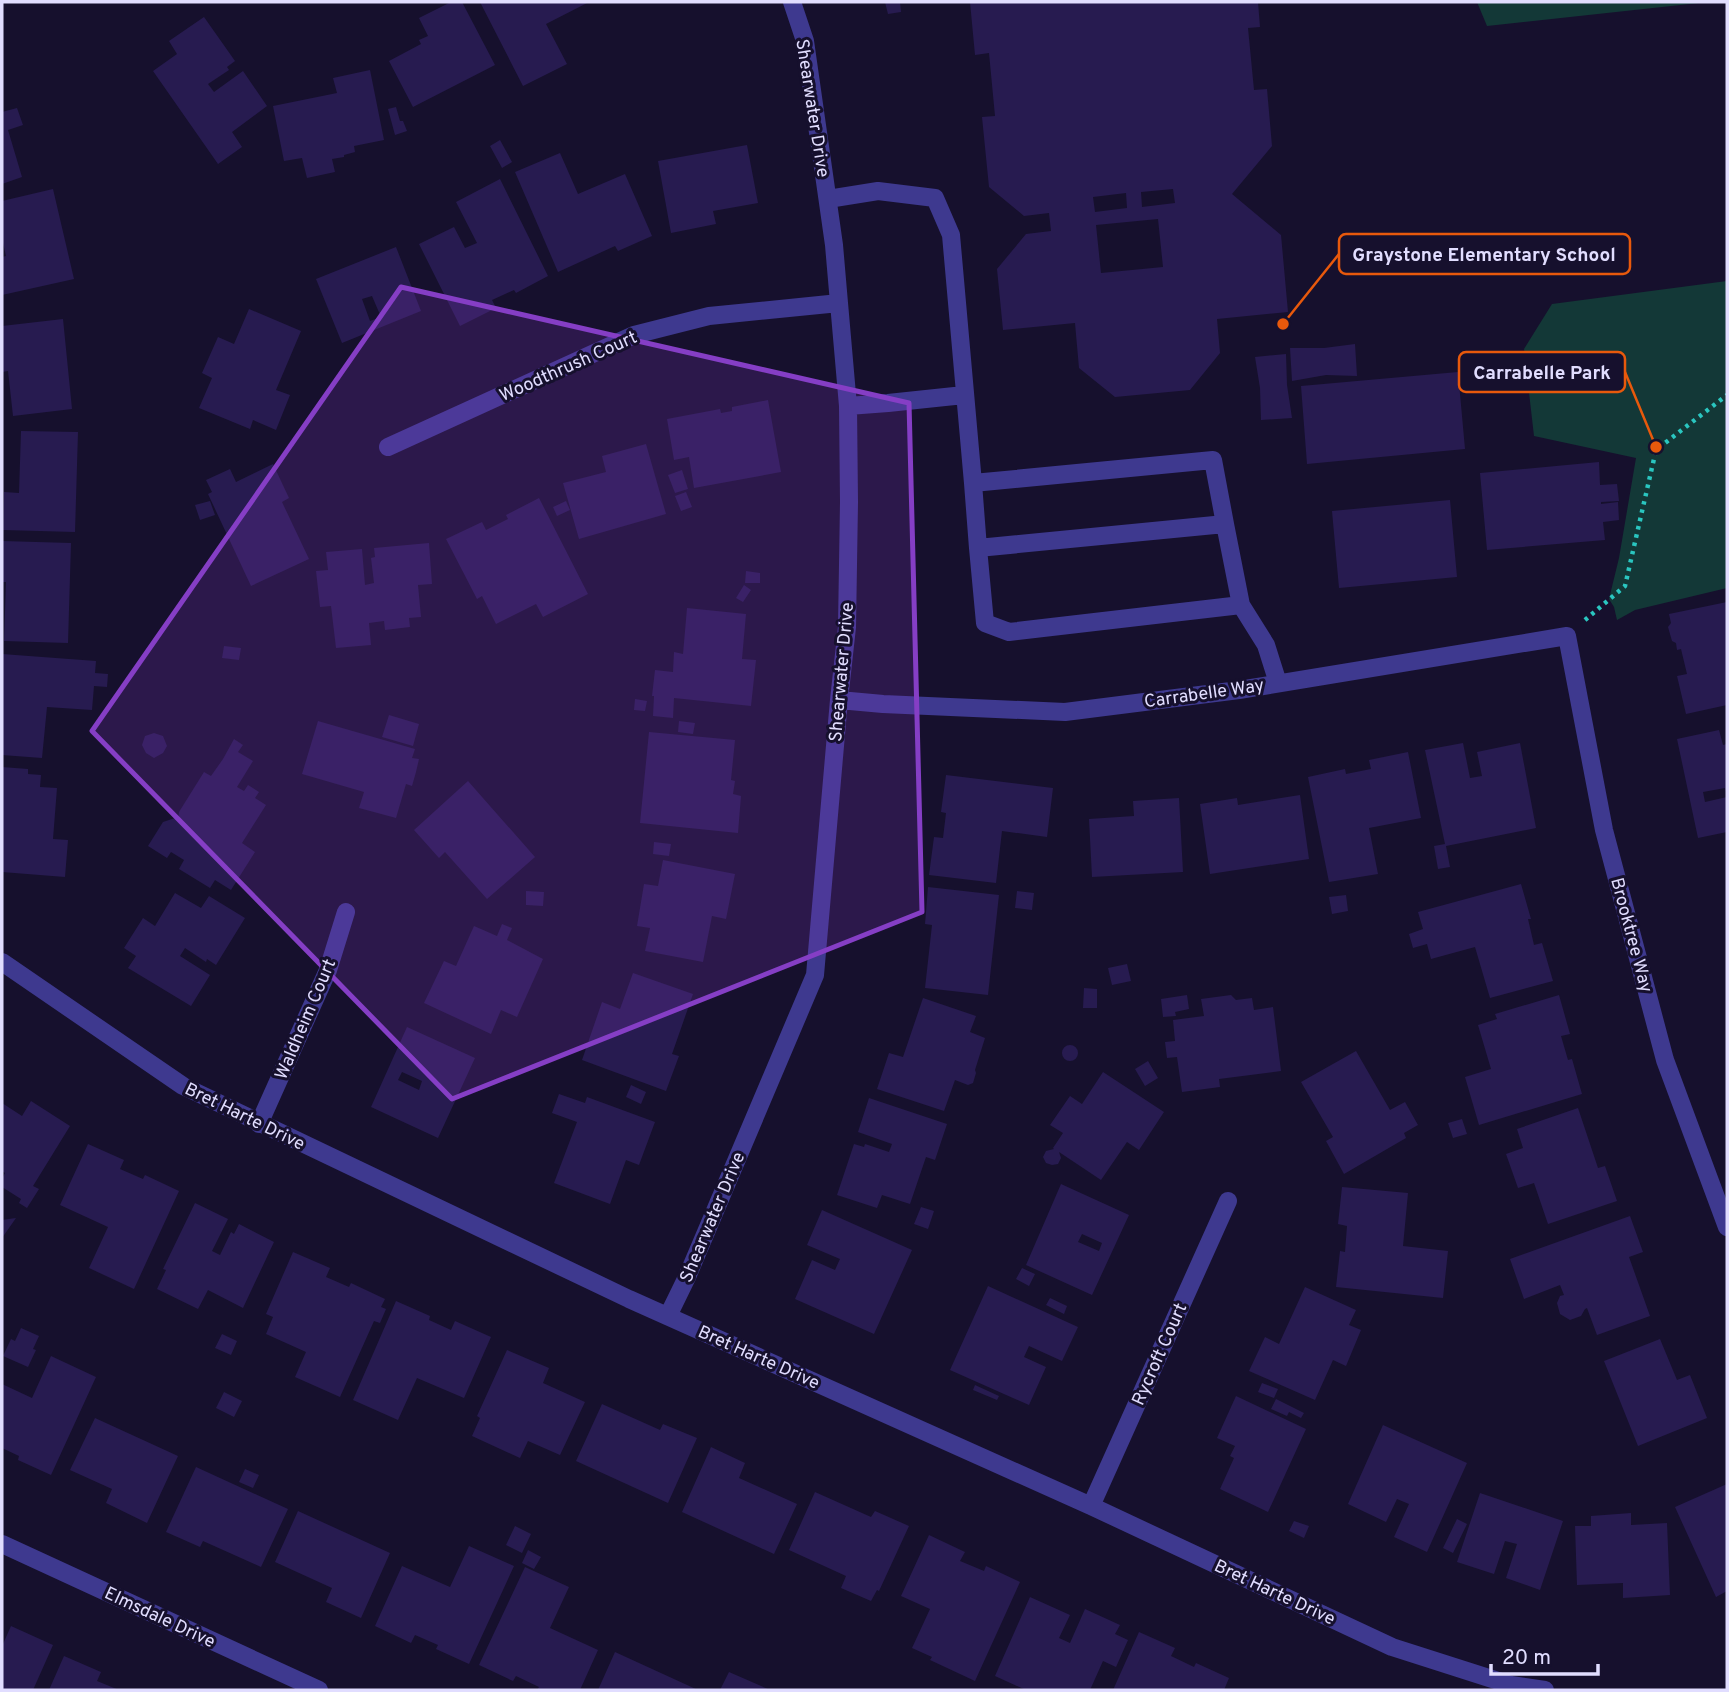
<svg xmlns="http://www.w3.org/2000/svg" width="1729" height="1692" font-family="Overpass,sans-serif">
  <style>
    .green { fill: #133837 }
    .building { fill: #271b50; fill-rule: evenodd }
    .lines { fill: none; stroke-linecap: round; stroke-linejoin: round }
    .path { stroke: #2ac6c0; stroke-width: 4.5; stroke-dasharray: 3.5 5; stroke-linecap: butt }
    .minor { stroke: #3e398f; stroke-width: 18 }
    .marked { fill: #853ec5; fill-opacity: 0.2; stroke: #853ec5; stroke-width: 5; stroke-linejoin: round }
    .labels { text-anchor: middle; stroke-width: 6; stroke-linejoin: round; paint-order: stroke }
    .street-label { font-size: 18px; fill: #e1ddff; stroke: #16102d }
    .leader { fill: none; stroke: #e8590c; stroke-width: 2.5 }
    .callout-dot { fill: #e8590c; stroke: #16102d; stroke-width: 2.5 }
    .callout { fill: #16102d; stroke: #e8590c; stroke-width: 2.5 }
    .callout-label { font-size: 19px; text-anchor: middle; font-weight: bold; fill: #e1ddff }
  </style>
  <rect width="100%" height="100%" fill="#16102d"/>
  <path class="green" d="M1477 2H1708L1487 26Z
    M1727 281V588L1635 610 1617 620 1614 607 1609 599 1619 558 1636 458 1534 436 1524 349 1552 304Z"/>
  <path class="building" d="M451 2H462L495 65 413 107 389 61 421 44 419 40 428 36 419 18Z
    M480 2H589L546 24 567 64 523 86Z
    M885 2H900L901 12 888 14Z
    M970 2H1258L1260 27 1248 28 1254 90 1267 89 1272 146 1232 194 1281 235 1288 312 1217 319 1220 353 1190 390 1115 397 1079 368 1075 323 1003 330 997 269 1026 234 1051 231 1049 213 1024 216 989 187 982 117 995 116 989 53 975 55ZM1173 189 1175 203 1142 207 1141 192ZM1126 193 1127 208 1095 212 1093 197ZM1158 219 1163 267 1101 273 1096 225Z
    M204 17 235 61 227 67 229 70 208 84 214 92 243 71 267 106 232 132 242 147 218 164 153 71 177 54 169 41Z
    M370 70 384 140 354 146 355 152 344 155V157L332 159 335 172 307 178 302 158 284 161 273 106 337 93 333 78Z
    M396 107 400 121H403L407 131 395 135 388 109Z
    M17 108 23 125 8 130 22 177 2 184V112Z
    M500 140 512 162 502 168 490 146Z
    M747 145 758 203 713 211 716 224 671 233 658 161Z
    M560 153 578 194 625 174 652 236 618 251 615 246 558 272 515 172Z
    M500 179 548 276 516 293 514 290 492 300 496 308 460 326 419 244 454 227 465 248 477 243 456 202Z
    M53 189 74 279 2 295V257L6 256 3 243 2 244V201Z
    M396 247 421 311 342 343 316 279ZM372 296 381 317 370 321 362 299Z
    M249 309 301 331 276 390 290 395 276 430 253 420 250 429 199 408 212 378 202 373 218 337 234 344Z
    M63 319 72 409 13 416 8 371 2 372V326Z
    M1355 344 1357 376 1326 375 1292 381 1290 348H1324Z
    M1286 354 1287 385 1292 418 1261 420 1260 388 1255 357Z
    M1458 372 1465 449 1307 464 1301 386Z
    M768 400 781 472 694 488 689 457 674 460 667 419 720 409 721 413 732 411V407Z
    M21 431 78 432 75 532 3 530 4 492 19 493Z
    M646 444 666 514 579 539 563 483 606 472 602 456Z
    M1599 462 1600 485 1617 484 1619 501 1601 502V504L1618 502 1619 520 1603 522 1605 540 1487 550 1480 473Z
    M273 464 289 498 282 502 309 559 251 586 208 494 212 492 206 480 230 469 236 482Z
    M682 470 688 489 675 493 668 475Z
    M686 492 692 507 681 511 675 496Z
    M539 498 588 594 543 617 536 604 496 624 482 596 477 599 446 539 482 522 486 530 508 519 506 515Z
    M1450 500 1457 577 1339 588 1332 511Z
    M210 501 215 515 200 520 195 505Z
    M566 501 570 510 557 516 553 507Z
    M2 541 71 543 68 643 4 641 6 582H2Z
    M429 543 432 584 418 585 421 617 409 618 410 627 385 630 384 621 369 623 371 645 336 648 331 606 320 607 316 571 328 570 326 552 362 549 365 585 374 583 371 558 375 557 374 548Z
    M746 571 760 573V583H745Z
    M744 585 751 590 743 602 736 598Z
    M1727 602V705L1686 714 1677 676 1687 674 1681 649 1677 650 1676 643 1672 641 1668 627 1671 623 1669 614Z
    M687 608 746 614 742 659 756 660 751 706 674 698 673 718 653 716 654 696H652L655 670 673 672 674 652 683 654Z
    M224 646 241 648 239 660 222 658Z
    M2 654 96 661 95 673 108 674 107 687 94 686 92 710 47 707 42 758 2 755Z
    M635 699 647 701 645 711 634 710Z
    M389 715 419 724 413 746 382 737Z
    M318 721 415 749 412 758 419 759 416 772 412 786 406 784 396 818 359 808 364 792 302 774Z
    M679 721 695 723 693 734 678 732Z
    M1719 730 1723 745 1727 744V795L1725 788 1703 792 1705 802 1727 797V832L1698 838 1677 739Z
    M649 732 735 740 731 780 735 781 733 794 741 796 738 833 640 823Z
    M154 733 163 736 167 746 163 753 154 758 146 753 142 745 145 736Z
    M234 739 243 745 238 752 253 761 237 787 244 791 248 785 259 792 255 798 266 805 242 843 255 852 231 890 215 880 210 888 179 869 184 860 171 852 167 858 148 846 163 822 175 818 178 820 179 812 204 772 211 776 223 759Z
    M1463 743 1470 778 1482 776 1477 752 1520 743 1536 828 1446 846 1450 867 1438 869 1434 846 1445 844 1425 750Z
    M1408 752 1421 818 1369 828 1378 874 1329 882 1308 777 1345 769 1346 774 1371 769 1369 760Z
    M2 767 28 769V774L41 775 40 787 57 788 53 839 68 840 65 877 2 872Z
    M946 775 1053 788 1047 837 1002 831 996 883 929 875 934 837 943 838 946 813 941 812Z
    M468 781 535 857 487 899 445 852 439 858 414 830Z
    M1300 795 1309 859 1210 874 1200 804 1237 798 1238 805Z
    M1179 798 1183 872 1092 877 1089 819 1134 816 1133 801Z
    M654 842 671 844 669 856 653 854Z
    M663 860 735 874 726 919 712 916 703 962 645 951 650 928 637 926 644 884 658 886Z
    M1521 884 1531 919H1528L1534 945 1542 943 1553 981 1490 998 1475 947 1431 959 1427 944 1413 948 1409 934 1423 929 1418 912Z
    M928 887 999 895 988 995 925 988 932 925 925 924Z
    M526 891 544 892 543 906 526 905Z
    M1017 891 1034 893 1032 910 1015 908Z
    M175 893 201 908 209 896 245 918 216 965 207 959 206 962 185 948 180 956 210 975 191 1006 128 968 136 956 124 948 143 918 155 926Z
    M1346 895 1348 911 1332 914 1329 897Z
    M502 924 512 928 507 940 543 959 517 1017 501 1010 491 1034 424 1003 444 961 456 966 474 926 497 936Z
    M1127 964 1131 981 1112 985 1108 968Z
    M633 973 693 994 672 1054 679 1056 666 1091 582 1060 602 1002 620 1009Z
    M1084 988 1097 989V1008H1083Z
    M1187 995 1189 1009 1175 1012 1176 1016 1163 1017 1161 999Z
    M1231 995 1236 1000 1252 998 1254 1010 1273 1007 1281 1071 1219 1079 1220 1087 1182 1092 1177 1057 1167 1058 1165 1042 1175 1041 1173 1020 1204 1016 1201 999Z
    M1559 995 1570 1034 1561 1036 1568 1060 1572 1059 1582 1094 1479 1125 1465 1077 1491 1069 1478 1025 1497 1019 1495 1014Z
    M923 998 976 1016 970 1032 985 1038 975 1070 976 1073 973 1083 968 1085 955 1080 944 1111 877 1089 889 1053 903 1057Z
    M407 1027 475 1058 438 1138 371 1107ZM402 1072 422 1081 419 1090 398 1080Z
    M1062 1053a8 8 0 1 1 16 0a8 8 0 1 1-16 0Z
    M1356 1051 1390 1110 1405 1102 1418 1125 1404 1133 1406 1138 1344 1174 1326 1141 1333 1137 1301 1082Z
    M1148 1061 1158 1078 1145 1086 1135 1069Z
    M1103 1072 1164 1112 1139 1150 1127 1142 1101 1180 1059 1152 1061 1158 1058 1164 1052 1165 1046 1163 1043 1157 1046 1151 1054 1149 1053 1148 1063 1133 1050 1125 1070 1096 1082 1104Z
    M631 1085 646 1092 641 1104 626 1097Z
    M559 1094 585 1103 587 1097 655 1122 639 1165 626 1160 610 1204 554 1183 577 1122 552 1113Z
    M869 1098 947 1124 935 1160 926 1157 910 1204 882 1195 877 1208 837 1195 854 1144 864 1147 865 1144 889 1152 892 1144 858 1132Z
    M31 1101 70 1126 33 1186 39 1189 27 1208 19 1203 21 1199 2 1187V1179L5 1173 2 1171V1103L22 1116Z
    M1578 1108 1598 1168 1605 1166 1617 1201 1548 1224 1534 1183 1518 1188 1506 1154 1523 1148 1517 1129Z
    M1462 1119 1467 1134 1453 1138 1448 1123Z
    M88 1144 124 1160 120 1169 143 1179 145 1175 179 1191 134 1289 89 1268 108 1227 60 1205Z
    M1061 1184 1129 1215 1092 1295 1026 1265ZM1082 1234 1102 1243 1099 1251 1078 1242Z
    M1342 1187 1408 1193 1403 1246 1448 1251 1443 1298 1336 1287 1340 1251 1345 1252 1347 1226 1338 1224Z
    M195 1203 228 1219 212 1251 220 1255 231 1232 234 1234 239 1224 274 1242 243 1308 208 1290 198 1309 157 1289 166 1270 163 1269Z
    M921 1207 934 1211 928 1229 914 1224Z
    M822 1210 912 1250 874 1334 795 1299 812 1260 835 1270 840 1259 807 1245Z
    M1630 1216 1643 1252 1629 1257 1650 1316 1597 1335 1587 1308 1585 1309 1581 1316 1570 1320 1560 1314 1557 1303 1560 1296 1564 1295 1560 1285 1524 1299 1510 1259Z
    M16 1218 2 1238V1220Z
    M293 1252 330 1268 326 1277 349 1287 351 1283 385 1299 381 1307 386 1309 380 1323 374 1321 340 1397 295 1377 306 1352 266 1334 273 1317 266 1314Z
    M1022 1268 1035 1274 1029 1286 1016 1279Z
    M988 1286 1078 1327 1062 1361 1029 1346 1024 1357 1046 1367 1029 1405 950 1370Z
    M1305 1287 1356 1310 1349 1325 1361 1330 1346 1366 1333 1360 1315 1400 1249 1371 1265 1337 1279 1344Z
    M1050 1298 1067 1306 1064 1314 1046 1305Z
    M396 1301 430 1316 429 1320 451 1330 455 1321 491 1337 464 1398 417 1378 398 1420 353 1400Z
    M21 1328 39 1336 33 1349 36 1350 28 1367 3 1356 11 1339 15 1341Z
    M222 1334 237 1341 231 1355 215 1348Z
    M1660 1339 1677 1380 1690 1375 1707 1418 1638 1446 1604 1361Z
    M507 1350 549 1368 543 1383 585 1402 560 1455 528 1441 520 1458 472 1436 480 1418 477 1416Z
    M51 1356 96 1377 51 1475 18 1460 19 1456 2 1448V1384L32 1398Z
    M1262 1383 1278 1389 1274 1398 1258 1392Z
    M975 1385 999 1396 997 1400 973 1390Z
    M224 1392 242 1401 234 1417 216 1408Z
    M1236 1396 1306 1429 1268 1512 1220 1489 1234 1458 1230 1456 1235 1446 1217 1438Z
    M1276 1399 1304 1413 1301 1418 1289 1412 1287 1416 1271 1409Z
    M602 1404 660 1430 663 1424 697 1438 668 1503 576 1461Z
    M95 1418 178 1456 147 1523 106 1503 112 1489 70 1470Z
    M1383 1425 1467 1463 1427 1552 1394 1537 1409 1504 1397 1499 1386 1522 1348 1504Z
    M711 1447 745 1463 739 1478 797 1504 774 1554 682 1512Z
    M196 1467 288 1509 261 1567 203 1541 200 1547 166 1532Z
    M245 1469 259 1475 253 1488 239 1482Z
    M1727 1484V1591L1716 1597 1675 1507Z
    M815 1492 871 1517 875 1511 909 1526 879 1591 877 1590 871 1601 841 1588 846 1576 789 1550Z
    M1480 1493 1563 1521 1540 1590 1506 1578 1517 1544 1505 1541 1494 1574 1457 1562Z
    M298 1511 390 1553 361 1618 326 1602 332 1588 275 1562Z
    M1631 1513V1525L1667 1523 1670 1595 1623 1598V1583L1577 1585 1575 1526H1591V1516Z
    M1457 1519 1467 1524 1453 1553 1443 1548Z
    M1294 1521 1309 1526 1304 1538 1289 1531Z
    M515 1526 531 1534 522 1553 506 1545Z
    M929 1535 965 1552 960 1561 984 1571 986 1566 1020 1582 975 1681 930 1660 932 1657 912 1648 930 1609 901 1596Z
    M469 1546 514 1566 469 1664 436 1649 438 1645 415 1635 411 1643 375 1626 402 1566 450 1587Z
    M528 1550 541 1557 534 1569 522 1563Z
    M525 1567 569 1587 550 1628 598 1650 580 1690H537L539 1687 516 1676 513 1681 479 1665Z
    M1030 1597 1070 1615 1059 1638 1070 1643 1085 1609 1120 1625 1115 1634 1128 1640 1116 1667 1103 1661 1090 1690H1026L995 1676Z
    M11 1626 53 1645 33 1690H2V1644H3Z
    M1139 1632 1175 1648 1171 1656 1194 1667 1196 1663 1229 1678 1224 1690H1113Z
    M615 1652 698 1690H598Z
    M64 1656 101 1672 97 1681 119 1690H49Z
    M729 1672 770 1690H720Z"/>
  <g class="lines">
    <path class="path" d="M1585 620 1625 586 1656 450 1727 395"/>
    <path class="minor" d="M828 199 878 191 935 198 951 235 973 483 1213 460 1225 524 978 548 985 623 1009 632 1241 605 1266 645 1278 683
      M848 406 888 403 964 395
      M388 447 634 335 709 316 839 303
      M973 483 978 548
      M1225 524 1241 605
      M839 700 883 704 1065 712 1239 690 1567 636 1604 830 1665 1060 1727 1227
      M2 962 183 1086 629 1299 1091 1506 1392 1647 1511 1685 1545 1690
      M259 1124 328 970 346 912
      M668 1316 687 1277 815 975 839 700 847 627 849 502 848 406 839 303 834 245 805 41 792 2
      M1091 1506 1228 1201
      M2 1544 319 1690"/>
  </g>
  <path class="marked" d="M401 287 909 403 922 912 452 1099 92 731Z"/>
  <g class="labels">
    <g class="street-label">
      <text transform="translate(813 108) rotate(81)" y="6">Shearwater Drive</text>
      <text transform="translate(568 366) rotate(-24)" y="6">Woodthrush Court</text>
      <text transform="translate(841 672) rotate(-85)" y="6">Shearwater Drive</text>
      <text transform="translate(1204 693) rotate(-8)" y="6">Carrabelle Way</text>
      <text transform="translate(1632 935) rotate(75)" y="6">Brooktree Way</text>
      <text transform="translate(305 1019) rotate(-67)" y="6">Waldheim Court</text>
      <text transform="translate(245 1116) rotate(26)" y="6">Bret Harte Drive</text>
      <text transform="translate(712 1217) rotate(-67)" y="6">Shearwater Drive</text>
      <text transform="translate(1159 1354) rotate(-66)" y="6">Rycroft Court</text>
      <text transform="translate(759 1357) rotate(24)" y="6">Bret Harte Drive</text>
      <text transform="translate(1275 1592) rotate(25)" y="6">Bret Harte Drive</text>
      <text transform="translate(160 1617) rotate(25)" y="6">Elmsdale Drive</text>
    </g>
  </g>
  <path class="leader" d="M1283 324L1339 254M1656 447L1625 372"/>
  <g class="callout-dot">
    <circle cx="1283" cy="324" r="7"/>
    <circle cx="1656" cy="447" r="7"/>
  </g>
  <g class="callout">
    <rect x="1339" y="234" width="291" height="40" rx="7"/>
    <rect x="1459" y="352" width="166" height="40" rx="7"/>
  </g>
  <g class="callout-label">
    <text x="1484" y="261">Graystone Elementary School</text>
    <text x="1542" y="379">Carrabelle Park</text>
  </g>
  <rect width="1729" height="1692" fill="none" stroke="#e1ddff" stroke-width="7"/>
  <path d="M1491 1664v10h107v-10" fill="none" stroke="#e1ddff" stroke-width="3.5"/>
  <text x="1502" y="1664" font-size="21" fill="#e1ddff" stroke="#16102d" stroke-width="5" paint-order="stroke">20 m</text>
</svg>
